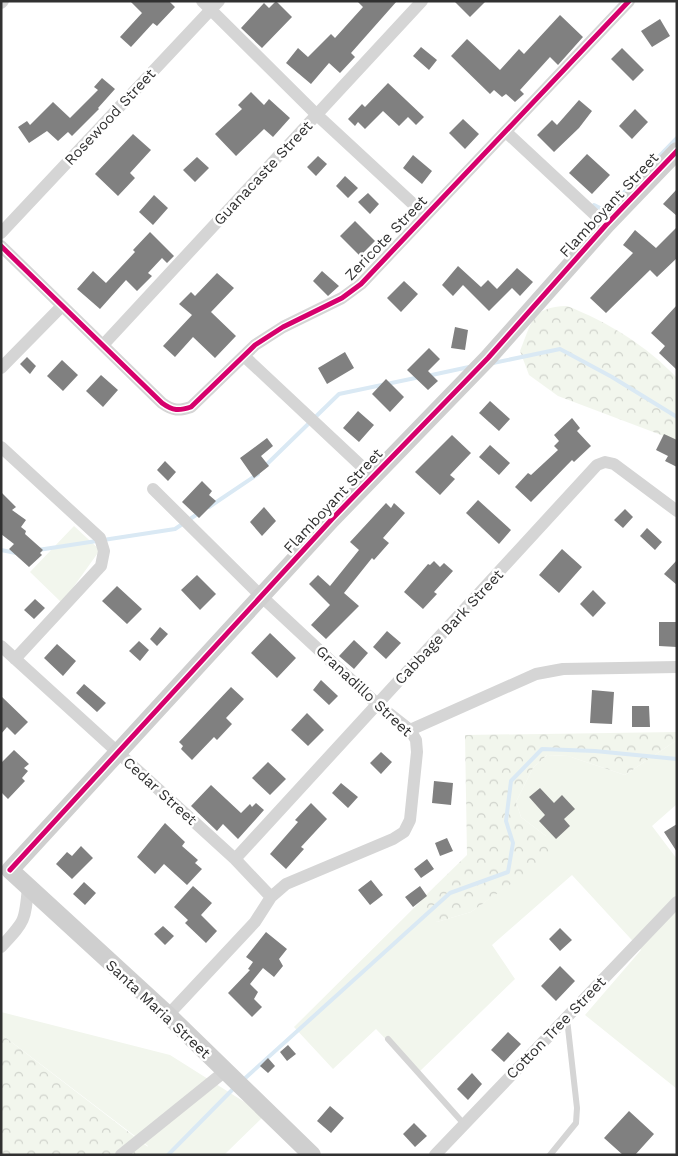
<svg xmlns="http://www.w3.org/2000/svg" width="678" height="1156" font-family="'Work Sans',sans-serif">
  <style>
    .green { fill: #f2f6ed }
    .forest { fill: url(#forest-crowns) }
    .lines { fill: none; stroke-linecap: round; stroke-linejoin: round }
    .stream { stroke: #dae9f4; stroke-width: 4 }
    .building { fill: #808080 }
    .lane { stroke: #d5d5d5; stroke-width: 6 }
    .street { stroke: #d5d5d5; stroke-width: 12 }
    .secondary { stroke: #cfcfcf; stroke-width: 18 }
    .cycleway-casing { stroke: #fff; stroke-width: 8 }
    .cycleway { stroke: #d6006c; stroke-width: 5 }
    .labels { text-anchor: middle; stroke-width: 5; stroke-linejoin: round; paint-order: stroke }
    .street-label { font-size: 15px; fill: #313131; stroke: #fff }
  </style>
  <defs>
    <pattern id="forest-crowns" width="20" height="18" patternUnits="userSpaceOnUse" patternTransform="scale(1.25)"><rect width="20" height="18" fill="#f2f6ed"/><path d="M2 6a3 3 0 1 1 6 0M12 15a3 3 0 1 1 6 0" fill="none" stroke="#d0d3cc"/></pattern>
  </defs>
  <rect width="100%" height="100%" fill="#fff"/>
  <path class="green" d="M74 526 100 550 62 603 30 572Z
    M677 740V804L652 826 677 859V1089L585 1015 641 950 572 875 492 945 515 979 418 1073 376 1029 333 1069 294 1027 426 896 437 922 471 912 507 886 546 836 521 817 516 802 533 768 547 755 568 756 625 775Z
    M1 1012 170 1055 265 1115 224 1155H138L148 1146 1 1034Z"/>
  <path class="forest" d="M567 306C608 322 647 346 677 378V441L558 396 529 375 520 351C532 322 531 307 567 306Z
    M677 732V740L625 775 568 756 547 755 533 768 516 802 521 817 546 836 555 853 471 912 437 922 425 911 426 895 467 855 465 735Z
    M1 1034 148 1147 138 1155H1Z"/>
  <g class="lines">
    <path class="stream" d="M594 205 606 211 677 138
      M493 363 560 349 612 377 677 417
      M427 376 469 367
      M264 467 339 394 420 377
      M209 507 258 474
      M1 550 16 553
      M38 550 175 529 199 513
      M242 1081 450 893 508 872 513 843 506 821 511 781 542 749 595 751 677 759
      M168 1155 235 1087"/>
  </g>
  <path class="building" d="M130 1H169L175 7 157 26 153 23 131 47 120 37 142 13Z
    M276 1 292 17 262 48 241 28 264 3 269 8Z
    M357 1H397L351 53 355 57 340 73 329 63 311 84 286 63 298 48 308 57 331 34 335 38 363 7Z
    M454 1H486L470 17Z
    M560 15 583 37 558 65 550 57 520 90 524 94 515 102 506 94 502 97 494 90 490 94 451 56 467 39 500 70 519 49 524 54Z
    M660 19 670 36 652 47 641 31Z
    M421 47 437 60 429 70 413 56Z
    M622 48 644 70 633 81 611 59Z
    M102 78 115 89 98 108 99 109 72 136 68 132 58 141 47 131 29 143 18 127 27 121 30 125 53 102 70 118 98 90 94 87Z
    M388 83 424 117 416 125 408 117 399 126 383 111 365 129 358 122 355 126 348 119 362 104 365 107Z
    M251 92 264 105 269 99 290 118 273 137 264 129 236 156 215 134 242 109 238 105Z
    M579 100 592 111 579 128 554 152 537 135 552 120 557 125Z
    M635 109 648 122 632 139 619 126Z
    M463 119 479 134 465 149 449 133Z
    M133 134 151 150 130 173 135 178 118 196 95 174Z
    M587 154 610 175 592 194 569 173Z
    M413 155 432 171 422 184 403 168Z
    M318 156 327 164 316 176 307 167Z
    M197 157 209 168 195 182 183 170Z
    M345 176 358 188 348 198 336 186Z
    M677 189V216L663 204Z
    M368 193 379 204 370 214 358 202Z
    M154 195 168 208 153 225 139 212Z
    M355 221 375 241 360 256 340 236Z
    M677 227V258L657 277 650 270 606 313 590 298 633 253 623 245 635 230 656 248Z
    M150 232 174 256 167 263 162 258 148 273 152 276 137 291 126 280 100 309 77 289 93 271 106 283 135 252 133 250Z
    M458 266 481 287 488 280 497 289 517 268 533 282 520 296 512 288 489 311 463 285 453 296 442 285Z
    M322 271 339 286 328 296 313 281Z
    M217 273 234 288 211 312 236 336 215 358 193 337 175 357 163 346 192 315 179 304 191 292 195 296Z
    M404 281 418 294 401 312 387 298Z
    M677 305V370L659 353 665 346 651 333Z
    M455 327 468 330 465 350 451 348Z
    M429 348 440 359 428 371 438 381 428 390 407 370Z
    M345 352 354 368 327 384 318 368Z
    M27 357 36 366 30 374 20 364Z
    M62 360 78 375 63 391 47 376Z
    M101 375 118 390 103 407 86 391Z
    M386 379 404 397 390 412 372 394Z
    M490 401 510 419 499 431 479 413Z
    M358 411 374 425 359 442 343 428Z
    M572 418 580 428 577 431 591 446 574 462 572 460 531 502 515 487 528 473 531 475 558 450 554 446 559 441 554 435Z
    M664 434 677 440V467L665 461 668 456 656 450Z
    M452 435 471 453 450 475 455 479 440 495 415 472Z
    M267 438 273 446 261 456 269 466 254 478 240 458Z
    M490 445 510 463 499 475 479 457Z
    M165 461 176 472 168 481 157 470Z
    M202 481 212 491 209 495 216 501 199 518 182 502Z
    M1 492 16 507 12 510 26 520 21 527 26 531 25 534 43 550 40 553 42 555 29 567 9 549 14 544 1 534Z
    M478 500 511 530 499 544 466 513Z
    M386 503 391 508 394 503 405 513 383 538 389 543 374 560 372 558 344 593 359 606 326 639 311 625 330 605 309 584 318 575 330 586 359 550 350 542Z
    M264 507 276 521 262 536 250 522Z
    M625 509 633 517 623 528 614 520Z
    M647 528 662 542 655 550 640 536Z
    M562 549 582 567 559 593 539 575Z
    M677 560V585L664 574Z
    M434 561 440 567 444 563 453 571 434 592 437 594 423 609 404 592 428 564 430 565Z
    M197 575 216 594 200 610 181 590Z
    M117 586 142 609 127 624 102 601Z
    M593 590 606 603 593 617 580 604Z
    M35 599 45 608 34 619 24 610Z
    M659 622H677V647L659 646Z
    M160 627 168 634 157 646 150 639Z
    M387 631 401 643 386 659 373 647Z
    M270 633 296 658 277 678 251 653Z
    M354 640 368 653 354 669 339 656Z
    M139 641 149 650 140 661 129 651Z
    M57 644 76 661 63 676 44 658Z
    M321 680 338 696 329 705 313 690Z
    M84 684 106 703 97 712 76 693Z
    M231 687 244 699 226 718 232 724 217 740 214 737 192 760 181 749 183 746 179 742Z
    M592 690 614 692 612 724 590 723Z
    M1 696 28 722 15 735 7 727 1 734Z
    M632 706H649L650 727H632Z
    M307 713 324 730 308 746 291 730Z
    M14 750 29 764 24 768 28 771 22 778 25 781 8 799 1 792V763Z
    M381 752 392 762 381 774 370 763Z
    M268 762 286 779 270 795 252 778Z
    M434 781 453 783 451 805 432 803Z
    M341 783 358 797 348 808 332 793Z
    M211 785 241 813 250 804 252 807 256 803 264 810 238 839 223 824 217 831 191 806Z
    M540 788 554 803 562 795 575 809 564 819 570 826 556 839 539 821 545 815 529 797Z
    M311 803 327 819 301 847 304 849 286 869 270 854 298 822 295 820Z
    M165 823 185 842 182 846 198 860 195 863 202 869 187 885 164 864 155 874 137 857Z
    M677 824V852L664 832Z
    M447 838 453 851 440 856 435 843Z
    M81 846 93 858 72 879 56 864 67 852 72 856Z
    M427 859 434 869 421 878 414 869Z
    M371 880 383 895 370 905 358 890Z
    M84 882 96 893 85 905 73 894Z
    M193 886 212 903 201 915 217 931 206 943 185 923 188 920 174 907Z
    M420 886 427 896 413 907 405 897Z
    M163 926 174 936 165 945 154 934Z
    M560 928 572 940 560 951 549 939Z
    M266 932 287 949 279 959 283 966 274 977 263 968 250 984 258 992 254 999 262 1007 252 1017 228 993 250 970 248 969 253 962 246 957Z
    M560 966 575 981 556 1001 541 986Z
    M508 1032 521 1044 504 1062 491 1050Z
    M288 1045 296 1054 287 1061 280 1052Z
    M268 1058 275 1066 268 1073 260 1066Z
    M472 1073 482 1084 468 1100 457 1089Z
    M330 1106 344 1118 331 1133 317 1121Z
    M629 1111 654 1134 635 1155H623L604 1138Z
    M414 1123 427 1136 415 1147 403 1134Z"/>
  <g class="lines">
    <path class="lane" d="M388 1039 464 1124
      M550 1155 576 1123 577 1108 567 1019"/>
    <path class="street" d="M202 1 317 115 425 215
      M1 3 3 1
      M506 132 606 225
      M1 233 219 1
      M1 246 162 403C173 411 179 411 191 407L255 345 283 327 342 298 361 284 629 1
      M104 344 422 1
      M244 356 373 477
      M1 368 62 306
      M1 447 100 538 104 551 101 566 15 659
      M153 489 261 596 377 704 410 730 416 740 417 752 410 820 404 832 393 839 286 884 271 897 255 922 168 1015
      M1 646 235 859 271 897
      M410 730 536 674 563 669 677 667
      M235 859 597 465 605 462 614 464 677 511
      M1 947C25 921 25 922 28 887
      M121 1155 224 1072
      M435 1155 677 902"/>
    <path class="secondary" d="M312 1155 168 1015 10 870 332 519 488 358 606 225 677 151"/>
    <g class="cycleway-casing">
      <path id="cycleway" d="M1 246 162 403C173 411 179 411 191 407L255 345 283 327 342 298 361 284 629 1
        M10 870 332 519 488 358 606 225 677 151"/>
    </g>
    <use href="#cycleway" class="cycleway"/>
  </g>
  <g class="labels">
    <g class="street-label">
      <text transform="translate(110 117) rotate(-47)" y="5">Rosewood Street</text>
      <text transform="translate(263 173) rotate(-47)" y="5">Guanacaste Street</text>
      <text transform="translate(609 205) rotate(-47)" y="5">Flamboyant Street</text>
      <text transform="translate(386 238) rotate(-46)" y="5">Zericote Street</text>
      <text transform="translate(333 501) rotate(-47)" y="5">Flamboyant Street</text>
      <text transform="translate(449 627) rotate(-47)" y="5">Cabbage Bark Street</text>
      <text transform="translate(364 691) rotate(43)" y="5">Granadillo Street</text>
      <text transform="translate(160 791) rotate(42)" y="5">Cedar Street</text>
      <text transform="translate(158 1009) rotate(43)" y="5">Santa Maria Street</text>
      <text transform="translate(556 1028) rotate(-46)" y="5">Cotton Tree Street</text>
    </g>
  </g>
  <rect width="678" height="1156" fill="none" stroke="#313131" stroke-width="5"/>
</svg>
